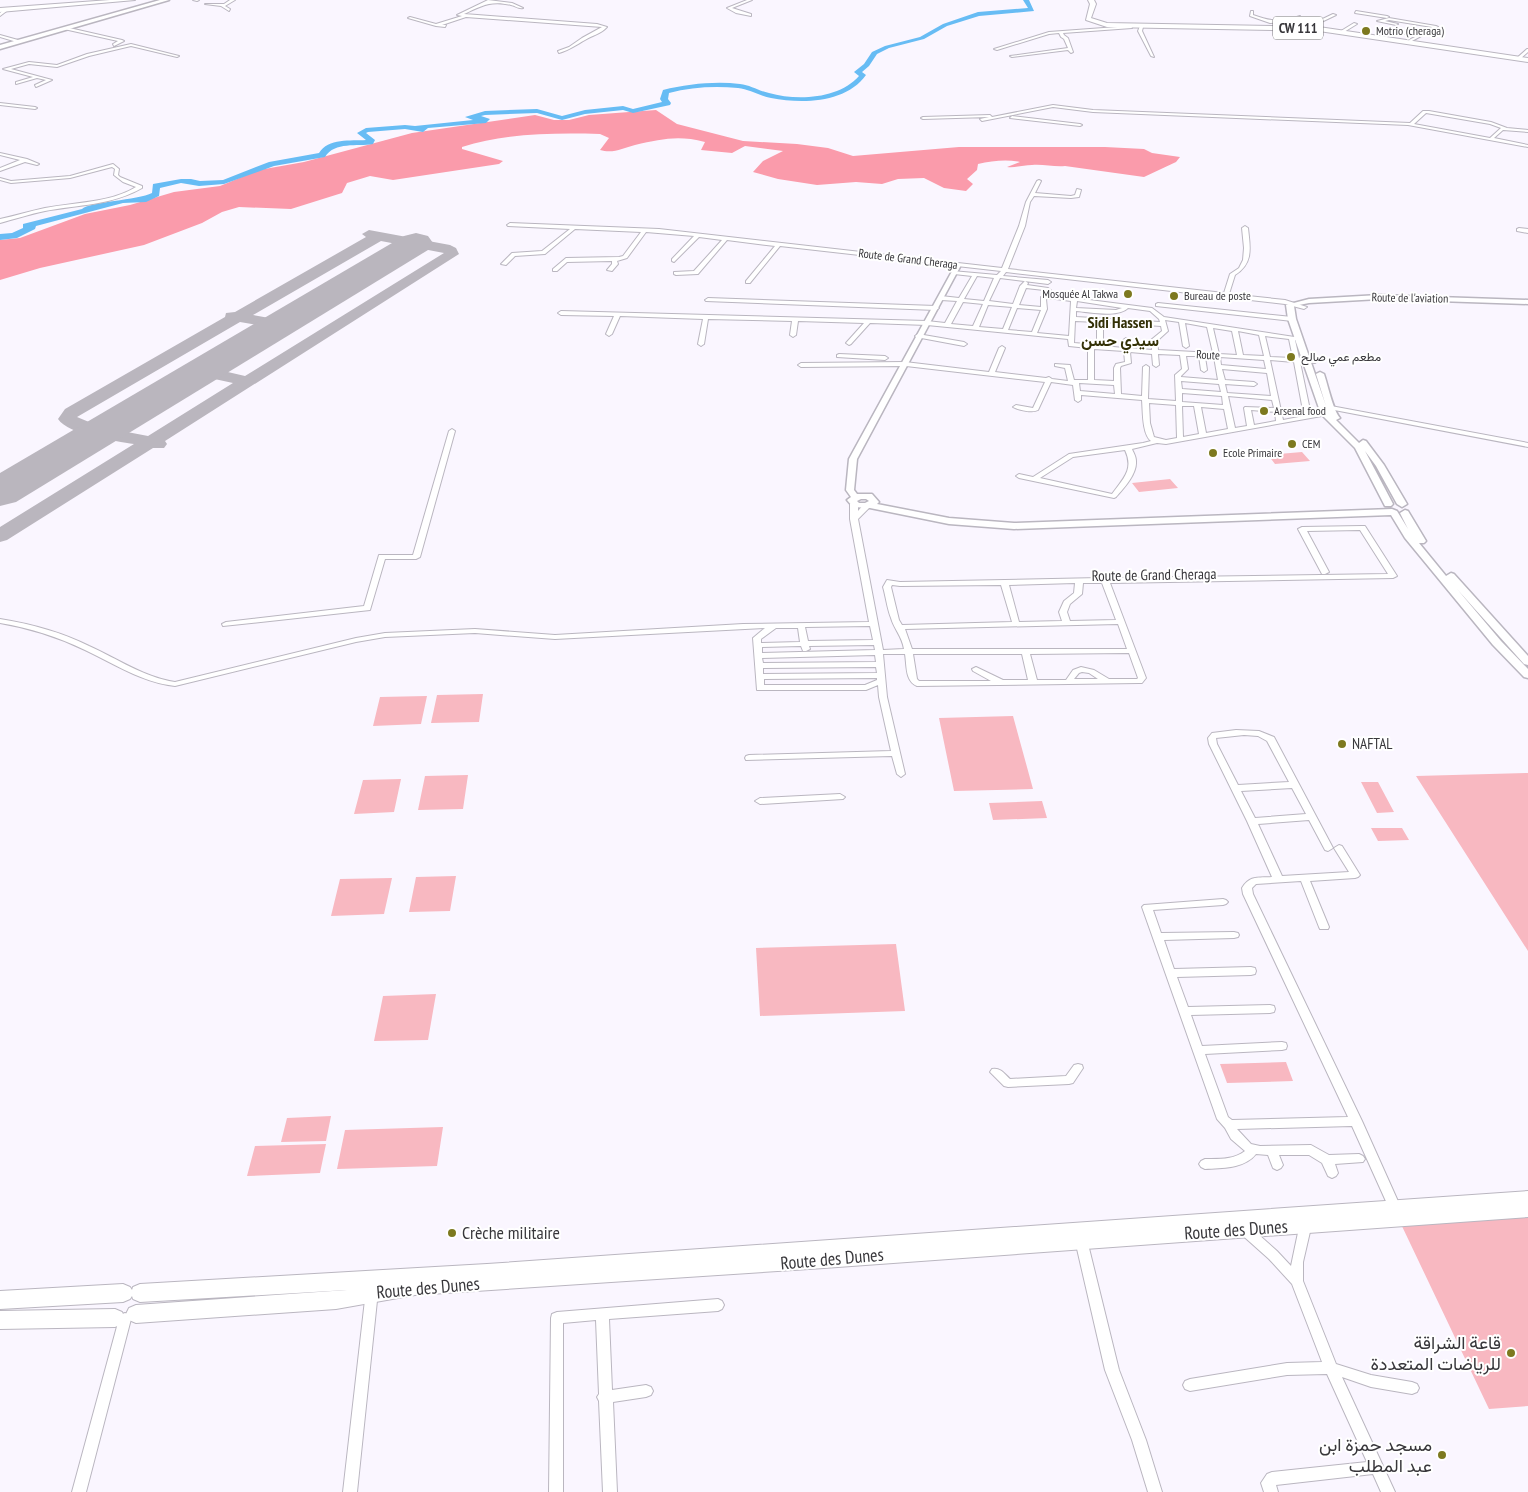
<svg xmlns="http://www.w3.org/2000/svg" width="1528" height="1492" font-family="'PT Sans Narrow',Vazirmatn,sans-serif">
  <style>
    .green { fill: #f8b8c1 }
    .forest { fill: #fa9bab }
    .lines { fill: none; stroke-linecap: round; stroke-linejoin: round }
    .river { fill: #67bcf4; fill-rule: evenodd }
    .taxiway { fill: #bab6be; fill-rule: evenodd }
    .runway { fill: #bab6be; fill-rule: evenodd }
    .minor-casing { stroke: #bab6c0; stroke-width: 2 }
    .tertiary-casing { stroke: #bab6c0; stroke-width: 3 }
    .secondary-casing { stroke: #bab6c0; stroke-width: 3 }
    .primary-casing { stroke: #bab6c0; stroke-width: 2 }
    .minor { fill: #fff; fill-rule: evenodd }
    .tertiary { fill: #fff; fill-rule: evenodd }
    .secondary { fill: #fff; fill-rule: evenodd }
    .primary { fill: #fff; fill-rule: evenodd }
    .poi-dot { fill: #7d791f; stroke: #fff; stroke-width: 2 }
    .labels { text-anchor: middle; stroke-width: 4; stroke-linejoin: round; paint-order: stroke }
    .far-poi-label { font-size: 12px; fill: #38373b; stroke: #fff; text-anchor: start }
    .far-street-label { font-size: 12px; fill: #38373b; stroke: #fff }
    .shield { fill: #fff; stroke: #747376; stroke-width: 1 }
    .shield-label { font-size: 14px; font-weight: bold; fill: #38373b }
    .street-label { font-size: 15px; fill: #38373b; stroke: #fff }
    .poi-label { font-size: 15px; fill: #38373b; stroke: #fff; text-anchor: start }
    .far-district-label { font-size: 16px; font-weight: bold; fill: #333106; stroke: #fff }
    .near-street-label { font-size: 18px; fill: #38373b; stroke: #fff }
    .near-poi-label { font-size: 18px; fill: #38373b; stroke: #fff; text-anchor: end }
  </style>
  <rect width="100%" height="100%" fill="#faf6ff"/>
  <path class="green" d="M1302 452 1310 461 1275 464 1268 455Z
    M1170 479 1178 488 1139 492 1132 483Z
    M483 694 479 722 431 723 437 695Z
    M427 696 421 724 373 726 380 697Z
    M1013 716 1033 789 954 791 939 718Z
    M1528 773V951L1416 776Z
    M468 775 463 809 418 810 425 776Z
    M401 779 394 812 354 814 363 780Z
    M1361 782H1378L1394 812 1377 813Z
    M1042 801 1047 818 993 820 989 803Z
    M1371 828H1402L1409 840 1378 841Z
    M456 876 450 911 409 912 416 877Z
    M392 878 384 914 331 916 340 879Z
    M896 944 905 1011 760 1016 756 948Z
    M436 994 428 1040 374 1041 383 996Z
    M1286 1062 1293 1081 1227 1083 1220 1064Z
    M331 1116 326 1141 281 1142 287 1118Z
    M443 1127 437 1166 337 1169 345 1130Z
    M326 1144 320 1173 247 1176 255 1146Z
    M1528 1215V1406L1489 1409 1400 1222Z"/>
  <path class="forest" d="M656 110 677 124 743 141 797 144 828 148 853 156 959 147H1105L1144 149 1152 153 1180 157 1176 162 1144 177 1065 166C1054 167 1043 164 1032 165 1023 165 1016 168 1007 167L1020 162C1006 159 992 161 978 164L977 170 967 179 973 184 966 191 944 188 924 178 898 179 882 184 856 182 817 185 778 179 753 172 763 161 783 151 745 146 732 153 701 150 705 142C678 135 662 139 635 145 623 148 613 154 600 150L609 138 600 134C553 133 507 133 462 147V149L503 161 499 164 393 180 370 176 347 183 342 193 291 209 239 207 222 212 202 223 144 245 40 268 0 280V240L20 238 85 214 130 205 174 192 220 186 259 170 304 162 412 133 535 115 554 120H569L589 115Z"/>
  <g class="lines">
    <path class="river" d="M1023 0H1029L1034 11 979 16 947 26 924 39 889 48 877 54 869 66 862 72 866 75C846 103 803 104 771 98 760 96 749 89 738 88 715 86 691 87 669 93L668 99 671 103 670 105 633 113 623 110 585 114 562 120 537 113 485 115 481 116 490 119 486 123 428 128 423 132 405 129 368 132 366 133 375 140 373 144C357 147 335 141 325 157L274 166 224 184 199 186 181 183 160 188 159 196 146 202 123 203 36 226 35 229 17 238 0 240V234L12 233 23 228V224L82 209C89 202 138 200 152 193L153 184 181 179H191L200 181 223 180 269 162 319 153C328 138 351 141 366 140L357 133 366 128 405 125 415 126 473 120 465 117 485 111 537 109 562 116 585 110 623 106 633 109 662 102 660 99 663 90C688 84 715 81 740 84 750 85 759 91 769 93 797 101 839 99 859 76L854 72 864 64 872 52 885 46 920 37 943 24 978 12 1028 8Z"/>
    <path class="taxiway" d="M369 230 450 245 456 248 459 254 165 441 167 444 164 448H153L7 540 0 542V527L134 444C115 441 69 435 58 419L65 409 225 317 226 313 235 312 366 237 362 234ZM381 241 444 253 245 376 202 366 196 367 194 371 196 375 233 383 148 436 101 427 77 417 240 322 280 329 286 327 288 324 286 321 253 315Z"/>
    <path class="runway" d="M416 233 428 236 433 243 428 250 16 502 0 506V473L404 236Z"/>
    <g class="minor-casing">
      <path id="minor" d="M193 0H199L197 1Z
        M230 0H235L225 6 230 9 229 11 221 6 205 4H224Z
        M488 0 512 3 523 8C518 9 516 6 511 5 491 0 481 6 464 14L597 24 607 27C601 34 593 35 585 40 576 45 569 50 559 53L558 51 569 47 582 38 602 27 466 17 442 25H446L445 27 436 26 408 18 410 17 436 24 462 16 457 15Z
        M747 0H752L732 8 751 14V16L736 13 727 8Z
        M5 9 8 10 0 16V13Z
        M1251 11H1253V15C1272 22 1281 22 1300 16L1301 18 1292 21 1310 25 1333 14 1336 15 1313 26 1320 28 1319 30 1288 22 1270 23 1250 16Z
        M1356 11 1387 16 1389 17 1387 18 1355 13Z
        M1389 18 1436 26 1438 27 1410 42 1409 40 1417 36 1401 33V31L1421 34 1432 27 1389 20 1385 21 1398 24 1396 25 1377 21Z
        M1354 23 1357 24 1344 32 1341 31Z
        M1131 26 1132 28 1063 33 1064 35 1068 38 1073 52 1071 53 1068 50 1012 57 1010 56 1068 48 1064 39 1061 37 1059 33 1049 34 997 50 994 49 1049 32Z
        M1140 26 1143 27 1142 31 1154 57 1151 56 1138 31Z
        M65 27 122 40 124 41 114 46 113 44 118 41 64 29Z
        M0 35 18 40 19 41 17 42 0 37Z
        M131 44 179 56 177 57 131 46 89 56 57 67 29 64 11 69 52 80 36 87 35 85 46 80 37 78 16 84V82L33 77 3 69 29 62 57 65 87 54Z
        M1527 49H1528V52L1520 59H1518V57Z
        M0 103 35 107 37 108 35 109 0 105Z
        M1053 105 1093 110 1410 123 1423 111H1429L1491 122 1507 128 1528 130V132L1503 130 1494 138 1528 145V147L1408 125 1093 112 1053 107 982 121 980 119 989 117 923 119 921 118 923 117 990 115 992 117ZM1426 113 1490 124 1501 128 1490 138 1414 124Z
        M1012 116 1080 124 1082 125 1080 126 1010 118Z
        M0 153 27 159 39 164 37 165 25 162 0 171V168L20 160 0 155Z
        M113 164 119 169 118 175 120 177 142 186V188C113 205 77 205 45 211 30 214 15 219 0 223V219C15 216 30 211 45 208 75 202 110 203 136 187L123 182 114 175 115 169 112 167 70 178 11 183 0 180V178L11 181 70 176Z
        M1039 180 1041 181 1035 193 1071 196 1075 195 1077 189 1081 190 1079 197 1071 198 1034 196 1030 202 1025 226 1008 269 1224 293 1230 274 1239 268 1243 260 1244 248 1242 228 1245 226 1248 228C1250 247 1254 263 1235 275L1229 294 1285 300 1307 307 1304 309 1285 304 1006 272 1003 276 1048 280 1051 282 1048 284 1000 278 989 301 1013 304 1020 286 1025 281 1028 283 1027 285 1048 288 1058 296 1152 308 1164 317 1301 338V340H1295L1299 358 1315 359 1318 361 1315 363 1300 362 1311 415 1331 411 1334 413 1333 414 1166 444 1157 443 1132 449C1133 452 1136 456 1136 461 1137 474 1124 488 1116 497L1114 498 1019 478 1016 476 1019 474 1033 477 1069 454 1143 443 1151 441C1142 434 1143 411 1142 400L1081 395V400L1078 402 1075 400 1073 385 1051 382 1038 410C1033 413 1018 410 1013 407L1016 405 1033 408 1045 382 906 366 801 367 798 365 801 363 905 362 989 372 999 348 1002 346 1005 348 995 372 1046 378 1049 377 1052 379 1068 381 1065 368 1055 366V364L1070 365 1074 380H1088V348L1069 346 1068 339 927 325 870 323 851 344 849 345 846 343 864 323 798 321 796 335 793 337 790 335 792 321 708 319 704 344 701 346 698 344 703 319 620 316 612 334 609 336 606 334 614 316 561 315 558 313 561 311 927 321 945 323 957 301 941 300 938 298 941 296 959 298 972 276 954 274 952 273V271L997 275 1001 271 780 246 750 283H746V281L775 246 727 240 698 274 676 275 674 274V272L694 271 722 240 699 237 674 262 672 261V259L694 236 646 232 627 258 617 261 618 264 612 271 607 270 612 264V261L567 262 557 271H553V269L566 258 619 257 623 256 641 232 575 229 545 254 515 256 506 265 501 264 512 253 542 251 570 229 508 226 507 225 510 223 659 229 1002 268 1019 226 1026 202 1037 181ZM977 276 994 278 984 301 964 299ZM1026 288 1044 290 1051 296 1041 297V307L1019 305ZM1046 299H1056L1071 301 1069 336 1037 333 1047 309ZM1077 301 1122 308 1116 310 1076 308ZM963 302 983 304 973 326 951 324ZM988 305 1012 307 1003 329 979 327ZM1017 308 1041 310 1032 332 1008 330ZM1128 308 1150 311 1159 319 1160 322 1076 317V311C1089 312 1118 318 1128 308ZM1165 320 1179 322 1183 346 1186 348 1189 346 1185 323 1207 327 1213 353 1158 350 1157 341 1168 331ZM1075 321 1097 322V345L1074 343ZM1103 322 1161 326 1162 331 1151 340 1152 350 1130 348 1129 340 1126 338 1123 340 1124 348 1103 346ZM1213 328 1232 331 1237 355 1219 354ZM1238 331 1259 335 1264 356 1243 355ZM1265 336 1289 339 1293 358 1270 357ZM1094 349 1124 351 1125 362 1116 364 1114 368V381L1094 380ZM1130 352 1152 354 1153 365 1156 367 1159 365 1158 354 1180 355 1182 369 1175 375 1176 401 1148 399 1149 367 1146 365 1143 367 1142 396 1121 394 1120 368 1121 366 1131 363ZM1186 356H1199L1201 370 1204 372 1207 370 1205 357H1214L1218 380 1181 377V376L1188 369ZM1220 357 1264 360 1266 369 1221 365ZM1270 360 1294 362 1304 416 1283 420ZM1222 369 1267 373 1271 396 1227 393 1225 384 1254 386 1257 384 1254 382 1225 380ZM1181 381 1219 384 1221 392 1182 389ZM1079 383 1114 385 1115 394 1080 391ZM1182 393 1222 396 1223 405 1182 402ZM1228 396 1272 400 1274 408 1245 407 1244 408 1247 426 1235 428ZM1149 403 1176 405 1177 438 1166 440 1154 437 1150 423ZM1182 406H1194L1199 434 1183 437ZM1201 407 1224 409 1228 429 1206 433ZM1251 410 1275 412 1276 421 1254 425ZM1125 450C1134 469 1124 478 1112 494L1040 478 1073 457Z
        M1519 228 1528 229V233L1517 231V229Z
        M708 298 936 306 939 308 936 310 706 301 705 300Z
        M1158 303 1292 317 1295 319 1292 321 1156 306V304Z
        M918 334 964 342 967 344 964 346 916 337 915 336Z
        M839 354 885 356 888 358 885 360 837 357V355Z
        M1331 406 1528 443V447L1329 409V407Z
        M452 429 455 431 420 557 416 559H385L370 610 223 626 222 624 226 622 364 606 379 555H413L449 431Z
        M854 502 858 504V511L864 504H870L871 506 858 519 883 650 904 649C902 636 894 629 891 618 887 608 886 597 883 587L887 580 900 582 1100 578 1104 576 1108 578 1388 574 1360 530 1307 531 1329 572 1325 574H1322L1298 529 1302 527 1362 526H1365L1397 576 1393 578 1110 583 1146 678 1142 683H1139L917 686C905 681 907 666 905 654H883L887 697 905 774 901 777 897 774 892 756 746 760 745 758 746 756 749 755 891 751 879 697 878 685 866 690H757L753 638 765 628 555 639 475 633 385 637 356 642 175 686C141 682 115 664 85 650 58 637 30 628 0 623V619C31 624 61 632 89 646 118 659 143 677 175 682L356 638 385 633 475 629 555 635 743 624 869 622 850 519V504ZM1075 583 1074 593 1064 601 1059 612 1062 621 1019 622 1009 585ZM1083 583H1102L1116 620 1070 621 1067 612 1070 604 1082 594ZM892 585 900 586 1001 585 1012 622 902 625 899 620 891 587ZM1118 624 1127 649H912L905 629ZM870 626 873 640 808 641 805 627ZM776 628H798L800 642 761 643V639ZM874 645 875 650 762 653V647L801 646 803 651H806L810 649 809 646ZM1129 653 1138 678 1137 679H1109L1094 670 1081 667 1073 670 1066 680H1037L1030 654ZM913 654H1022L1028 680H1003L976 667 972 669 973 671 991 681H919L917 679ZM875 655 876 662 763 663 762 658ZM876 667 877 673 763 674V668ZM1082 672 1089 673 1098 679H1074L1079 673ZM877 678V680L865 685H764V679Z
        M1236 730 1259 731 1274 737 1333 848 1328 851 1325 850 1309 820 1258 824 1282 876 1349 872 1334 848 1339 845 1342 846 1360 875 1358 877 1355 878 1310 881 1329 927 1328 929H1320L1319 927 1301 881 1256 884 1252 888 1253 894 1362 1121 1401 1208 1399 1211 1395 1213 1391 1211 1389 1208 1352 1126 1237 1129 1251 1144 1260 1146 1311 1145 1329 1155 1359 1154 1363 1156 1365 1159 1363 1162 1335 1164 1338 1173 1336 1176 1332 1178 1328 1176 1322 1163 1309 1155H1279L1283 1165 1281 1168 1277 1170 1273 1168 1268 1155 1256 1154C1244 1169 1222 1168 1205 1169L1201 1167 1199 1164 1201 1161 1205 1159C1219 1159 1233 1160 1245 1151L1231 1139 1225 1128 1217 1119 1142 907 1144 905 1223 899 1226 900 1228 902 1226 904 1223 905 1153 910 1161 933 1234 932 1238 933 1239 935 1238 937 1234 938 1164 940 1174 969 1251 967 1255 968 1256 971 1255 974 1251 975 1177 977 1188 1007 1270 1005 1274 1006 1275 1009 1274 1012 1270 1013 1191 1015 1202 1046 1282 1042 1286 1043 1287 1046 1286 1049 1282 1050 1205 1054 1228 1117 1232 1120 1348 1117 1243 894 1242 888C1250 875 1258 878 1272 877L1247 821 1209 744 1208 738 1212 733ZM1244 735 1258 736 1267 741 1289 782 1238 785 1217 744 1216 738ZM1292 788 1306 814 1255 818 1241 791Z
        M840 794 845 797 843 799 760 804 755 801 760 798Z
        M1078 1064 1082 1065 1083 1068 1073 1083 1069 1084 1008 1087 1004 1086 990 1072 992 1069C1000 1067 1005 1074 1010 1079L1066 1076 1074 1065Z
        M1306 1218 1310 1219 1312 1223 1303 1262V1281L1336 1364 1371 1375 1412 1382 1417 1384 1419 1388 1417 1392 1412 1394 1371 1387 1342 1377 1395 1492H1381L1373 1474 1276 1485 1278 1492H1264L1261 1483 1267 1474 1272 1472 1367 1462 1327 1374 1287 1375 1190 1391 1185 1389 1183 1385 1185 1381 1190 1379 1287 1363 1322 1362 1292 1284 1269 1259 1241 1234 1239 1230 1241 1226 1245 1225 1249 1226 1277 1251 1291 1266 1300 1223 1302 1219Z
        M1081 1235 1085 1236 1087 1240 1119 1370 1146 1440 1162 1492H1148L1132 1440 1105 1370 1075 1240 1077 1236Z
        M372 1286 376 1287 378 1291 357 1492H343L366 1291 368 1287Z
        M718 1299 722 1301 724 1305 722 1309 718 1311 609 1319 612 1390 646 1385 651 1387 653 1391 651 1395 646 1397 613 1402 617 1492H603L599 1401 597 1397 599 1394 596 1320 563 1323V1492H549L551 1318 552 1314 557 1312Z
        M125 1313 130 1315 131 1319 86 1492H72L119 1319 120 1315Z"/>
    </g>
    <g class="tertiary-casing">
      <path id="tertiary" d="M956 264 961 265 857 459 854 490 857 494H872L879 502 877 504 949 518 1014 523 1392 509 1397 511 1408 529 1400 513 1405 510 1408 511 1426 541 1424 543H1419L1446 576 1451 573 1454 574 1528 656V665L1524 664 1457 589 1501 641 1528 669V678L1524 677 1493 645 1405 538 1391 515 1014 529 949 524 870 508 853 507 847 500 851 497 846 490 849 459ZM861 499H866L869 501 865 503H859L857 501Z
        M1379 295 1528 300V304L1379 299 1309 303 1294 306 1296 319 1326 406 1316 374 1320 372 1324 374C1328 386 1333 410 1340 418L1336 420 1359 443 1363 440 1366 441 1384 465 1407 504 1402 507 1397 504 1376 466 1365 451 1393 504 1391 506H1385L1355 448 1321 414 1288 319 1286 305 1309 299Z"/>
    </g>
    <g class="secondary-casing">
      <path id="secondary" d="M160 0H169L0 49V45Z"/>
    </g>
    <g class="primary-casing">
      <path id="primary" d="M110 0H135L0 12V8Z
        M1088 0H1094L1096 4 1091 18 1107 23 1319 27 1528 58V62L1319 31 1107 27 1086 20 1090 4Z
        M1528 1191V1217L824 1268 415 1295 336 1309 136 1323 129 1320 126 1314 129 1308 136 1305 347 1290 140 1302 133 1299 132 1296 130 1299 123 1302 0 1309V1291L123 1284 130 1287 132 1290 133 1287 140 1284 487 1264Z
        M115 1309 122 1312 125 1318 122 1324 115 1327 0 1329V1311Z"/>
    </g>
    <use href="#minor" class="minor"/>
    <use href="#tertiary" class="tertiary"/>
    <use href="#secondary" class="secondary"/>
    <use href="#primary" class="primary"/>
  </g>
  <g class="poi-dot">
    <circle cx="1366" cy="31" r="5"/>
    <circle cx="1128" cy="294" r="5"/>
    <circle cx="1174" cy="296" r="5"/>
    <circle cx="1291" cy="357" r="5"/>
    <circle cx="1264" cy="411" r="5"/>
    <circle cx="1292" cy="444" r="5"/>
    <circle cx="1213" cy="453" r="5"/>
    <circle cx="1342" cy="744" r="5"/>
    <circle cx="452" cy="1233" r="5"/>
    <circle cx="1511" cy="1353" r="5"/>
    <circle cx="1442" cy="1455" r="5"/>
  </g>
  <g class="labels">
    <g class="far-poi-label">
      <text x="1376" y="35">Motrio (cheraga)</text>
      <text x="1118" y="298" text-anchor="end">Mosquée Al Takwa</text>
      <text x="1184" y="300">Bureau de poste</text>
      <text x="1301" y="361">مطعم عمي صالح</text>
      <text x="1274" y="415">Arsenal food</text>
      <text x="1302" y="448">CEM</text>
      <text x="1223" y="457">Ecole Primaire</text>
    </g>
    <g class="far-street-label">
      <text transform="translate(908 259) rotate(7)" y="4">Route de Grand Cheraga</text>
      <text transform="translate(1410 298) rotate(1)" y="4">Route de l'aviation</text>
      <text transform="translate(1208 355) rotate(3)" y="4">Route</text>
    </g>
    <rect class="shield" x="1273" y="16.5" width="50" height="23" rx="4"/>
    <g class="shield-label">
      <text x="1298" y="33">CW 111</text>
    </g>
    <g class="street-label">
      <text transform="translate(1154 575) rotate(-1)" y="5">Route de Grand Cheraga</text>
    </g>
    <g class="poi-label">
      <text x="1352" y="749">NAFTAL</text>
    </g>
    <g class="far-district-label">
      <text x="1120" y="328">Sidi Hassen<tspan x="1120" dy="18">سيدي حسن</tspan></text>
    </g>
    <g class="near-street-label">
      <text transform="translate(1236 1230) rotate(-4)" y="6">Route des Dunes</text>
      <text transform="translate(832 1259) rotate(-5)" y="6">Route des Dunes</text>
      <text transform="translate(428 1288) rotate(-5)" y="6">Route des Dunes</text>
    </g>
    <g class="near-poi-label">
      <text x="462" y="1239" text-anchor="start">Crèche militaire</text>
      <text x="1501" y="1349">قاعة الشراقة<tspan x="1501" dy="21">للرياضات المتعددة</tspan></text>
      <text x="1432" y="1451">مسجد حمزة ابن<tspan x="1432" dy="21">عبد المطلب</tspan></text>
    </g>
  </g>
</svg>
